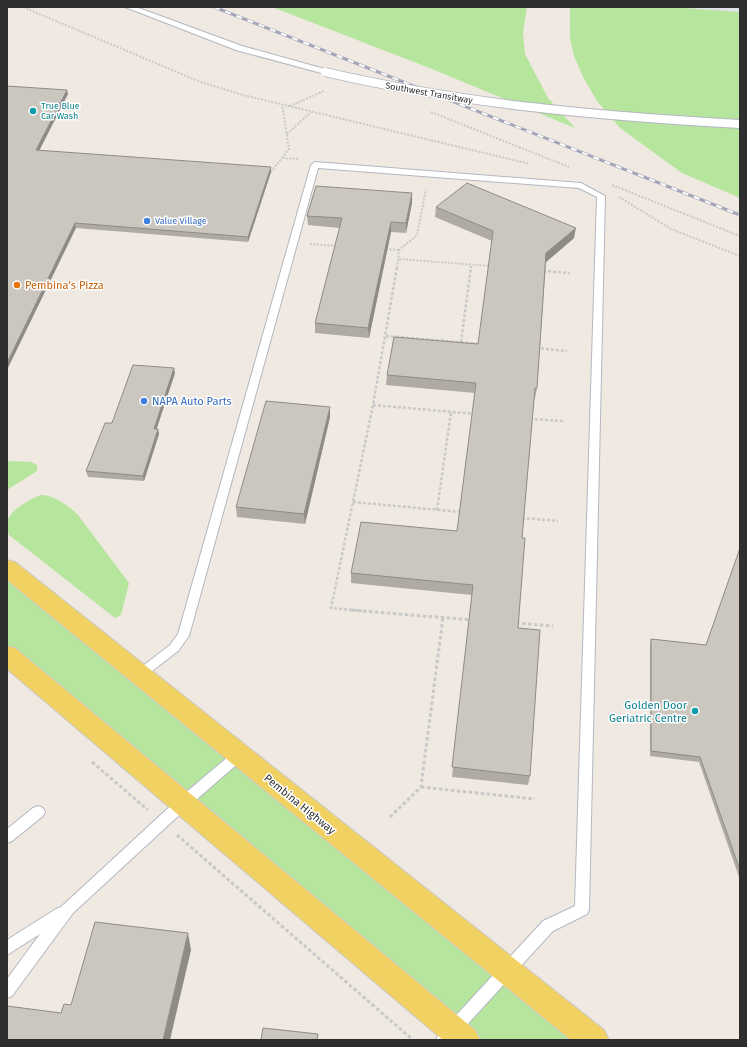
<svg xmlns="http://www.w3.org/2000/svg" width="747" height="1047" font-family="'Fira Sans',sans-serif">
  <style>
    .industrial { fill: #e3e1e8 }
    .green { fill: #b6e59e }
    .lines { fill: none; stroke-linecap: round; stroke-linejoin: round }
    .service-casing { stroke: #b4b7c1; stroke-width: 2 }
    .primary-casing { stroke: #c9c9c9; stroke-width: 2 }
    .path-far2 { stroke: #c9c9c9; stroke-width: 2; stroke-dasharray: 2 1.5; stroke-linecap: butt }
    .path-far1 { stroke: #c9c9c9; stroke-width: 2.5; stroke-dasharray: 3 2; stroke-linecap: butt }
    .path { stroke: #c9c9c9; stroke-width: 3; stroke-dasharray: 3.5 2.5; stroke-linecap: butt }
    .service { fill: #fff; fill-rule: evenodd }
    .primary { fill: #f2d163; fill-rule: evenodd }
    .rail-casing { stroke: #a3a6b8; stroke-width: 3 }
    .rail { stroke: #fff; stroke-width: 2; stroke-dasharray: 6; stroke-linecap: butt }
    .service-bridge-casing { stroke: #b4b7c1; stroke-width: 10; stroke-linecap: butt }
    .service-bridge { stroke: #fff; stroke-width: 8 }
    .wall { fill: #afaba4 }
    .shaded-wall { fill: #8e8b86 }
    .building { fill: #cbc7bf; stroke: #8e8b86 }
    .culture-dot { fill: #0f9aa8; stroke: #fff; stroke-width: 1.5 }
    .shop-dot { fill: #3f7fe0; stroke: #fff; stroke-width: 1.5 }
    .food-dot { fill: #e8710a; stroke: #fff; stroke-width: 1.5 }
    .labels { text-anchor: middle; stroke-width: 3; stroke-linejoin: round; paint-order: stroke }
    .far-street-label { font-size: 9px; fill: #2e2e2e; stroke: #fff }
    .far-culture-label { font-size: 9px; fill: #0d838f; stroke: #fff; text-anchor: start }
    .far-shop-label { font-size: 9px; fill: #366cbe; stroke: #fff; text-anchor: start }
    .food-label { font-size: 11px; fill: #c56008; stroke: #fff; text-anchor: start }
    .shop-label { font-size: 11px; fill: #366cbe; stroke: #fff; text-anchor: start }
    .culture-label { font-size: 11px; fill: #0d838f; stroke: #fff; text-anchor: end }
    .street-label { font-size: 11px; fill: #2e2e2e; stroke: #fff }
  </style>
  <rect width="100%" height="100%" fill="#efe9e1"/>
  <path class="industrial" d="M670 7H740V12Z"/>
  <path class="green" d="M272 7H527L523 33 525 54 548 98 575 128 427 67Z
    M570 7H670L740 12V198L682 173 620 128 597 101 583 77 574 56 570 38Z
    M7 461 31 462 37 465V471L7 490Z
    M41 495C54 495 69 506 78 515L129 583 121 615 115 618 9 535C8 531 6 526 7 522 10 510 30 499 41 495Z
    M7 568 594 1040H465L7 655Z"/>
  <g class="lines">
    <g class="service-casing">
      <path id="service" d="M125 7H136L242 46 328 70 329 72 325 74 236 50Z
        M315 162 581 183 605 196 589 910 587 914 553 931 453 1040H436L438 1035 543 921 575 906 597 197 579 188 318 168 189 636 178 651 143 678 139 680 135 678 133 675 135 672 170 645 178 634 311 165Z
        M239 750 243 751 245 755 243 759 188 807 73 913 12 996 7 998V979L40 934 7 955V940L56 909 61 907 178 799 235 751Z
        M38 806 43 808 45 812 43 816 12 841 7 843V829L33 808Z"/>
    </g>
    <g class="primary-casing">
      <path id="primary" d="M7 560 15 562 604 1030 609 1040H571L7 580Z
        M7 646 15 648 475 1030 480 1040H443L7 669Z"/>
    </g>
    <path class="path-far2" d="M23 7 198 81 243 95 530 164
      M290 106 324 91
      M431 112 569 167
      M287 134 311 112
      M282 158 299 159
      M271 172 289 149 282 104
      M612 185 740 236
      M619 197 671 229 740 256
      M310 244 339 246
      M386 249 399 250
      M399 259 491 266
      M397 268 399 250 417 235 426 189
      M471 268V265"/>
    <path class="path-far1" d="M543 271 570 273
      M386 336 481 344
      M461 342 471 267
      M536 348 567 351
      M373 405 476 414
      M530 419 563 421
      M353 502 462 512
      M437 510 451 412
      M522 518 558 521
      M362 611 331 608 373 405 397 267"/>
    <path class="path" d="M351 610 473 620
      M516 623 553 626
      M92 762 148 810
      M421 787 535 799
      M390 817 421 787 443 617
      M177 835 413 1040"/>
    <use href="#service" class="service"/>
    <use href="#primary" class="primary"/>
    <g class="rail-casing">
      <path id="rail" d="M214 7 740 215"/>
    </g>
    <use href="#rail" class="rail"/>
    <g class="service-bridge-casing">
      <path id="service-bridge" d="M325 72C463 104 598 116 740 124"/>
    </g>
    <use href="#service-bridge" class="service-bridge"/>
  </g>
  <path class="wall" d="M7 86 68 94 39 150 271 172 248 242 76 228Z
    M412 193V203L406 233 391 232 369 338 315 333V323L340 228 308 225 307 216Z
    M436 207 574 238 546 262 537 388 535 398H534L522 538 518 628 530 776 528 785 452 777 472 595 351 583V573L457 531 475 393 386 385 387 375 478 344 492 241 435 217Z
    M175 373 156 429H158L159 434 144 481 88 477 86 471 112 423Z
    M330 417 305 524 237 517 236 507Z
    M740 548V880L699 762 650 756V644L651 639 706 645Z"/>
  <path class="shaded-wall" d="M67 90 68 94 37 155 36 150Z
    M271 167V172L248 242V237Z
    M412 193V203L406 233V223Z
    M391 222V232L369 338 368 328Z
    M75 223 76 228 7 370V363Z
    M576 228 574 238 545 263 546 253Z
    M174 368 175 373 155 434 154 429Z
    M330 407V417L305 524 304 514Z
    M158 429 159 434 144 481 143 476Z
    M188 933 191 950 170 1040H163Z"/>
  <path class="building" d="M7 86 67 90 36 150 271 167 248 237 75 223 7 363Z
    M467 183 576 228 546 253 537 388H535L522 538H525L518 628 540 630 530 776 452 767 473 585 351 573 361 522 457 531 476 383 387 375 394 337 478 344 493 231 436 207Z
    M316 186 412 193 406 223 391 222 368 328 315 323 342 218 307 216Z
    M133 365 174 368 154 429H158L143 476 86 471 105 423H112Z
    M266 401 330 407 304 514 236 507Z
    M740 548V870L700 757 651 751V639L706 645Z
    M95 922 188 933 163 1040H7V1006L61 1013 64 1004 71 1005Z
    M263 1028 318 1034 317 1040H261Z"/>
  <g class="culture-dot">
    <circle cx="33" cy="111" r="4"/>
    <circle cx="695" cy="711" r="4"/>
  </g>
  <g class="shop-dot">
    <circle cx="147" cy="221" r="4"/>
    <circle cx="144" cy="401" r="4"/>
  </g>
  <circle class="food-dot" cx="17" cy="285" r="4"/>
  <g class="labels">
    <g class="far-street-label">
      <text transform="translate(429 93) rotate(10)" y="3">Southwest Transitway</text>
    </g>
    <g class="far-culture-label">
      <text x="41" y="109">True Blue<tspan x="41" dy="10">Car Wash</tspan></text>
    </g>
    <g class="far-shop-label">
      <text x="155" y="224">Value Village</text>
    </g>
    <g class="food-label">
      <text x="25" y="289">Pembina’s Pizza</text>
    </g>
    <g class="shop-label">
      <text x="152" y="405">NAPA Auto Parts</text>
    </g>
    <g class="culture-label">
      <text x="687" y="709">Golden Door<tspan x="687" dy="13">Geriatric Centre</tspan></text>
    </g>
    <g class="street-label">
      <text transform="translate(300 804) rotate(39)" y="4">Pembina Highway</text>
    </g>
  </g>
  <rect width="747" height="1047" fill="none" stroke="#2e2e2e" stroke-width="16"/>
</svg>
